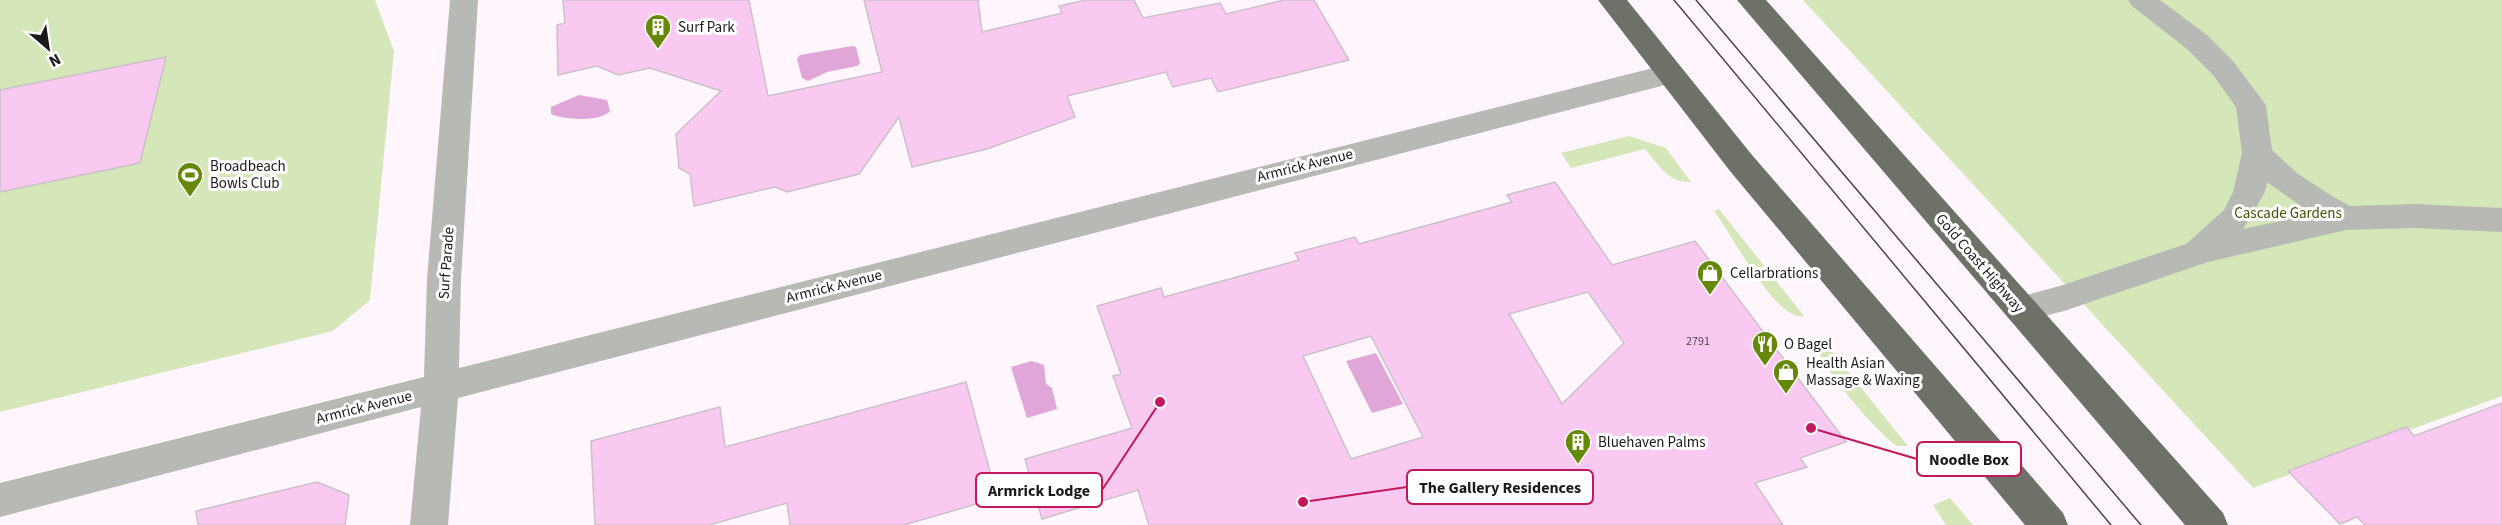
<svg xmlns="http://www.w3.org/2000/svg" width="2502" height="525" font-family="'Source Sans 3',sans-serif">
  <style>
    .green { fill: #d5e7b9 }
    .water { fill: #e0a6d8 }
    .building { fill: #fac9f2; stroke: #cac1c9; stroke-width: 1.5; fill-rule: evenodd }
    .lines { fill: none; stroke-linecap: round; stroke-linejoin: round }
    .minor { fill: #b7b9b4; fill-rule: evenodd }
    .highway { fill: #6d7167; fill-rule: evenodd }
    .tram { stroke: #4a4549; stroke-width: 1.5 }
    .labels { text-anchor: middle; stroke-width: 6; stroke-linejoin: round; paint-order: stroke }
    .number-label { font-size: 12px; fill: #544552 }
    .poi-label { font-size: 15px; fill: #1c191c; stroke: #fff; text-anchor: start }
    .street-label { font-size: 15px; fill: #1c191c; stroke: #fff }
    .park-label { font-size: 15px; fill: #3d5305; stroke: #fff }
    .leader { fill: none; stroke: #c2185b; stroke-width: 2 }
    .callout-dot { fill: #c2185b; stroke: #fff; stroke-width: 2 }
    .callout { fill: #fff; stroke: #c2185b; stroke-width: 2 }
    .callout-label { font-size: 16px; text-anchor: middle; font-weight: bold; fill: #1c191c }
  </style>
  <rect width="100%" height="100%" fill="#fff5fd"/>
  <path class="green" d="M0 0H375L394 51 370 300 333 331 0 412Z
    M1803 0H2502V396L2253 488Z
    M1629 136 1666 148 1691 182C1668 183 1659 165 1645 149L1571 168 1561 153Z
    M1719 209 1804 316C1776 323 1729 229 1714 211Z
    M1822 339 1908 446H1897C1879 435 1814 360 1815 340Z
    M1950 498 1973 525H1946L1933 505Z"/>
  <path class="water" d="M852 46 856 47 860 63 857 66 827 72 808 81 802 78 797 59 800 55Z
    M579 95 607 100 610 111C602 122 563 120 551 114V107Z
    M1376 353 1403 404 1372 413 1346 361Z
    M1032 361 1044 365 1046 384 1052 388 1057 409 1027 418 1011 367Z"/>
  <path class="building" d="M563 0H749L768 96 882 72 864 0H978L982 32 1062 13 1059 6 1086 0H1134L1143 18 1220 3 1226 14 1284 0H1314L1349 60 1218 92 1211 78 1173 87 1166 72 1067 96 1075 117 987 149 912 167 899 117 859 174 787 192 775 187 694 206 690 174 679 168 676 134 721 91 650 68 618 75 597 66 558 75 557 25 565 23Z
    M166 57 140 163 0 192V90Z
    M1555 182 1612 265 1695 241 1846 442 1800 458 1807 467 1755 483 1783 525H1149L1138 490 1042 519 1025 459 1132 428 1113 376 1121 374 1097 306 1161 288 1164 297 1299 260 1295 253 1355 237 1359 244 1512 202 1507 195ZM1588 292 1624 343 1562 404 1509 314ZM1371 336 1423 437 1351 459 1303 356Z
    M966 382 997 498 904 525H790L787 503 709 525H595L591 441 720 407 725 447Z
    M2502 403V525H2365L2357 517 2340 524 2288 471 2406 427 2414 436Z
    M317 482 349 495 345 525H198L196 511Z"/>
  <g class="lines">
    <path class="minor" d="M450 0H478L461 279 459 368 1669 64 1679 67 1684 74 1679 81 1669 84 458 398 448 525H410L421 407 0 517V483L424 377 427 279Z
      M2128 0H2160L2207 35 2233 61 2266 105 2272 150 2298 174 2332 196 2350 206 2415 204 2502 208V232L2415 228 2346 230 2208 262 2064 311 2020 322 2008 318 2003 309 2008 300 2063 285 2186 244 2224 210 2233 192 2242 153 2236 107 2213 75 2187 49 2132 6ZM2267 182 2312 214 2243 229 2265 192Z"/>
    <path class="highway" d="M1598 0H1627L1752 155 2063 513 2068 525H2025L1730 171Z
      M1737 0H1766L2223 513 2228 525H2185Z"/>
    <path class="tram" d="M1674 0 2111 525
      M1696 0 2141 525"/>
  </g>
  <defs>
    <g id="building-pin" transform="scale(1.35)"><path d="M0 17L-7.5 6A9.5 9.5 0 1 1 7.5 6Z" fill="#658808" stroke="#fff"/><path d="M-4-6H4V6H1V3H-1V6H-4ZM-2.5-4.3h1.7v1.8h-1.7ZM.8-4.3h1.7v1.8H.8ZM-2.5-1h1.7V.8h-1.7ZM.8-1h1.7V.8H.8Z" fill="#fff"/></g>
    <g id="stadium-pin" transform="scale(1.35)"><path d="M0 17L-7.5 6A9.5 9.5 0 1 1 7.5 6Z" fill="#658808" stroke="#fff"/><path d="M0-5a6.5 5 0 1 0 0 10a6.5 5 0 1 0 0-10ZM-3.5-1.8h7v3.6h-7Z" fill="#fff"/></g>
    <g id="shop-pin" transform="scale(1.35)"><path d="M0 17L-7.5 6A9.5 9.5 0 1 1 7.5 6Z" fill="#658808" stroke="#fff"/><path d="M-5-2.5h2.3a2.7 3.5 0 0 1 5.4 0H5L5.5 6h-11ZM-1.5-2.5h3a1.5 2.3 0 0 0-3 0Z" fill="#fff"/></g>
    <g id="restaurant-pin" transform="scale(1.35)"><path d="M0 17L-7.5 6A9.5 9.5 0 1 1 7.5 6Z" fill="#658808" stroke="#fff"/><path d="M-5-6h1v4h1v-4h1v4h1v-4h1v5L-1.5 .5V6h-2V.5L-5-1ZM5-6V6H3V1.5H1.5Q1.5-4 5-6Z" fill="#fff"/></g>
  </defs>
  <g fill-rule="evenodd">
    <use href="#building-pin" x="658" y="27"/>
    <use href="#stadium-pin" x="190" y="175"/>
    <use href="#shop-pin" x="1710" y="273"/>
    <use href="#restaurant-pin" x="1765" y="344"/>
    <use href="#shop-pin" x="1786" y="372"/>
    <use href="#building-pin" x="1578" y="442"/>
  </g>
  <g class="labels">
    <g class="number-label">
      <text x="1698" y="345">2791</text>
    </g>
    <g class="poi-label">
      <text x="678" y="32">Surf Park</text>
      <text x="210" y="171">Broadbeach<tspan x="210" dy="17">Bowls Club</tspan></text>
      <text x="1730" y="278">Cellarbrations</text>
      <text x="1784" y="349">O Bagel</text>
      <text x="1806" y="368">Health Asian<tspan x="1806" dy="17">Massage &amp; Waxing</tspan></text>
      <text x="1598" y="447">Bluehaven Palms</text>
    </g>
    <g class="street-label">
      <text transform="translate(1305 165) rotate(-14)" y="5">Armrick Avenue</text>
      <text transform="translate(446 263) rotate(-86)" y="5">Surf Parade</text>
      <text transform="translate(1980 263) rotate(49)" y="5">Gold Coast Highway</text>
      <text transform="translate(834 286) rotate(-14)" y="5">Armrick Avenue</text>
      <text transform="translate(364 407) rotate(-14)" y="5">Armrick Avenue</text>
    </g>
    <g class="park-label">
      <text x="2288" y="218">Cascade Gardens</text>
    </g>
  </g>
  <path class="leader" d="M1811 428L1917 459M1303 502L1407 487M1160 402L1102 490"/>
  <g class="callout-dot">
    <circle cx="1811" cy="428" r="6"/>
    <circle cx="1303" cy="502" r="6"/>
    <circle cx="1160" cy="402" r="6"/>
  </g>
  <g class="callout">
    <rect x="1917" y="442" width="104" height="34" rx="6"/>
    <rect x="1407" y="470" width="186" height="34" rx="6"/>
    <rect x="976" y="473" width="126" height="34" rx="6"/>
  </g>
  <g class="callout-label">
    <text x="1969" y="465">Noodle Box</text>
    <text x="1500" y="493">The Gallery Residences</text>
    <text x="1039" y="496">Armrick Lodge</text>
  </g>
  <g transform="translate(48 48) rotate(151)" stroke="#ffffff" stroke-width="4.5" paint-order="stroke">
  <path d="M0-4.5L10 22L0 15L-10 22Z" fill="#1c191c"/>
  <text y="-9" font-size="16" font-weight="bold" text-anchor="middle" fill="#1c191c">N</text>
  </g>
</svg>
